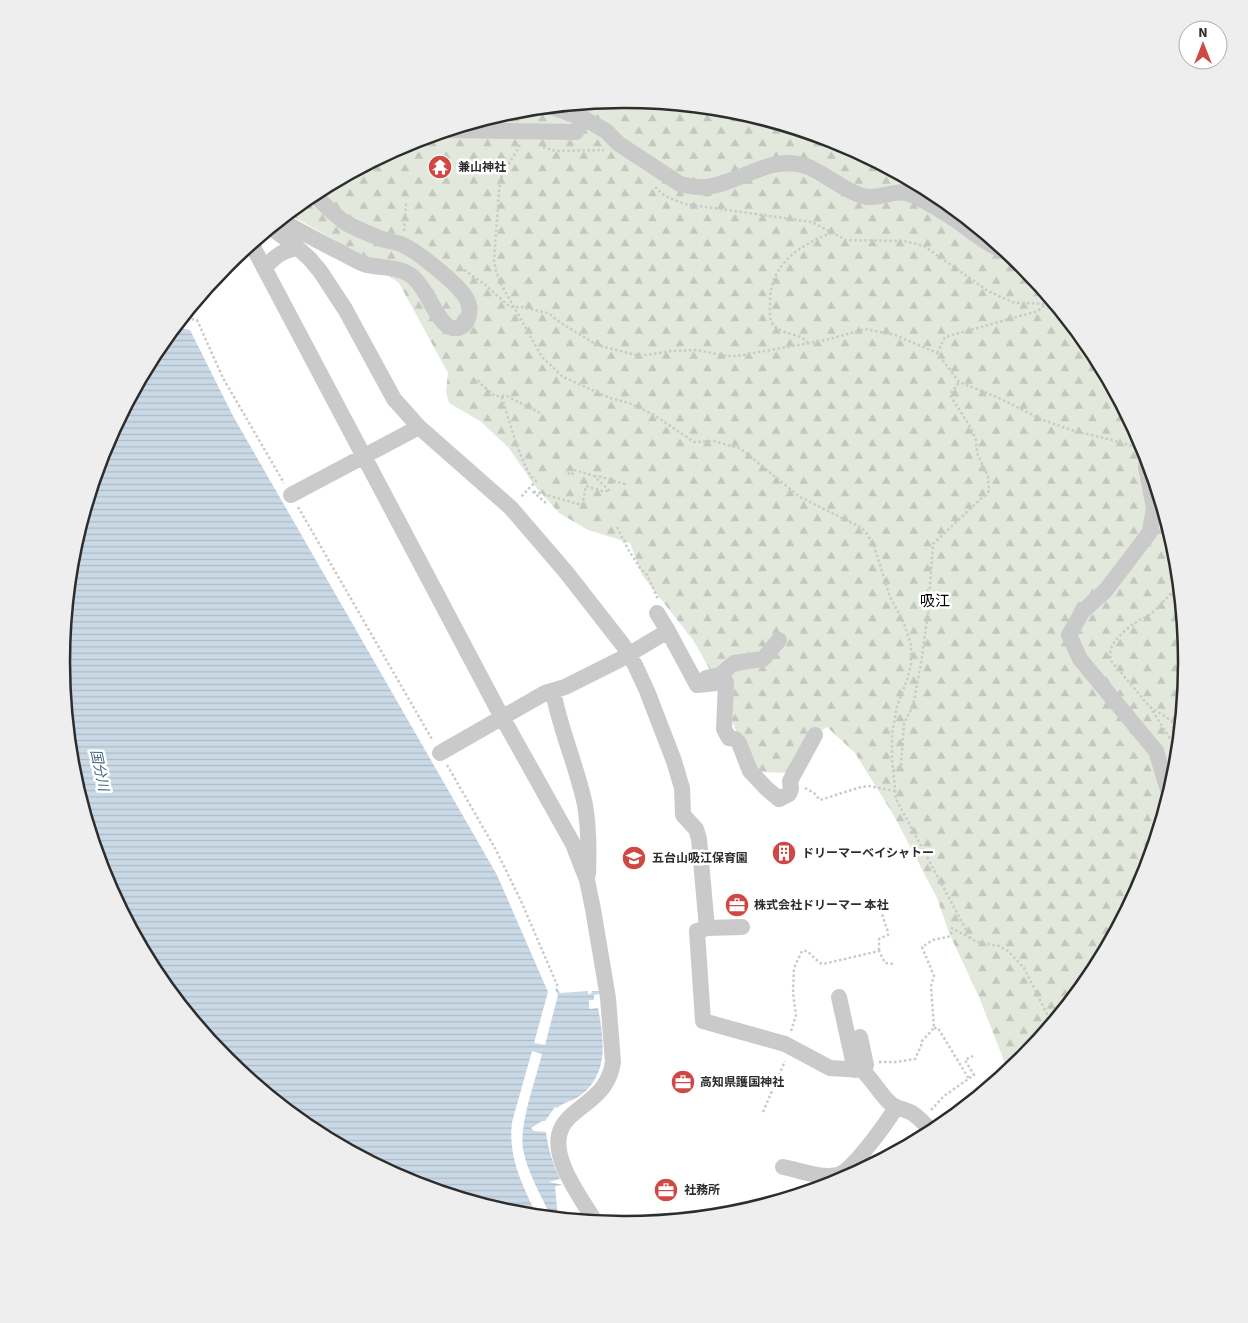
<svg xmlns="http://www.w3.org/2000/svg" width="1248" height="1323" font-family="'Source Sans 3','Noto Sans JP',sans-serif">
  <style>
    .forest { fill: url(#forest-firs) }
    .water { fill: url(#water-rules) }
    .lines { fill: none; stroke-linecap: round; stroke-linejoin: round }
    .path { stroke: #cacaca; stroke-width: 2.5; stroke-dasharray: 2.5 2.5; stroke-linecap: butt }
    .minor { stroke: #cacaca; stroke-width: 16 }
    .labels { text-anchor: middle; stroke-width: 5; stroke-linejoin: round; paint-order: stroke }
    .poi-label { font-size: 12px; font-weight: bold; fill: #2d2d2d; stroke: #fff; text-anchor: start }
    .water-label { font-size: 14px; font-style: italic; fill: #456684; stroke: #fff }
    .quarter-label { font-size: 15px; fill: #000; stroke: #fff }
    .rim { fill: none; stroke: #2d2d2d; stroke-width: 2.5 }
  </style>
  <defs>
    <pattern id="forest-firs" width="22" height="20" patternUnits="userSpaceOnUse" patternTransform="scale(1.25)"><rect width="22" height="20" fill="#e2e9dc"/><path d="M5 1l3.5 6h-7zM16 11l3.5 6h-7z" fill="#c2c8bd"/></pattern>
    <pattern id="water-rules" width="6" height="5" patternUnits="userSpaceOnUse" patternTransform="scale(1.25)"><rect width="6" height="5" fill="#cad9e6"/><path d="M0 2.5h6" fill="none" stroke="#aebbc6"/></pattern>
  </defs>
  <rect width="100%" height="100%" fill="#fff"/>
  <path class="forest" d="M624 99 734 110 840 142 937 194 1022 264 1092 349 1144 446 1176 552 1187 662 1176 772 1144 877 1092 974 1022 1060 1008 1071 979 997 949 933 937 898 893 814 855 753 827 727 806 739 788 773 759 772 749 766 727 707 714 677 693 640 642 575 630 543 588 530 559 513 535 486 508 447 480 421 449 403 446 392 448 373 399 283 360 255 287 213 312 193 409 141 514 110Z"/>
  <path class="water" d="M175 326 176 327 190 330 233 416 497 875 548 992 534 1043 545 1045 558 995 555 989 557 988 560 993 588 991V994H591L592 991H599V994L594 995V1000H589V1009L598 1008C604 1040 609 1073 581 1095 573 1101 564 1102 557 1108L555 1107 545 1121H542L531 1128 534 1131 546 1132C548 1149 553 1164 560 1179L549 1182 563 1185 555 1186 558 1218 551 1217C541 1195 527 1172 523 1149 519 1124 536 1079 542 1054L532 1051 512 1122C508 1159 522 1183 537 1216L514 1213 408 1181 311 1129 226 1059 156 974 104 877 72 771 61 661 72 551 104 446 156 349Z"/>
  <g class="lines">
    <path class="path" d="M520 145 500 179 494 261 496 271 501 284 542 357 563 377 610 398 629 403 654 415 694 442 714 441 741 449 800 497 862 528 867 534 874 546 890 597 904 623 911 645V664L907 680 897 706 892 733V758L896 799 971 939 978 942 999 946 1008 951 1024 968 1047 1014 1048 1028
      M543 147 555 151 604 150
      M655 187 665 196 685 204 812 222 846 240 904 241 924 246 988 291 1001 297 1015 303 1055 304
      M404 231 406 203
      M460 267 484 284 510 307H522L548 313 561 323 597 345 640 356 671 351 697 350 726 356H737L826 340 865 329 895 335 937 353 959 382 999 398 1043 420 1074 431 1108 439 1139 448
      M183 316 184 318 197 320 223 378 284 483
      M808 343C800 332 781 336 772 323 769 317 770 310 770 304 769 265 798 246 831 233
      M937 353 945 337 1038 311 1045 305
      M478 380 482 385 495 396H507L540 413
      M502 397C507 414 523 473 536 481L520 498
      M594 476H598L625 484V483
      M546 503 532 491 582 505 586 486 602 491H610L594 476 574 470 572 475 565 472
      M298 507 433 741
      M617 527 628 549 640 568 647 575 658 599
      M1150 707 1172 721 1181 723
      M1172 721 1174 741
      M1178 751 1150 707 1112 662C1104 646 1124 631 1135 623 1141 619 1147 617 1152 613 1162 604 1170 594 1179 585
      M447 765 496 850 521 901 558 987
      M893 771 901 766 904 723 913 706 921 663 928 613 933 544 989 491 988 476 977 453 976 440 971 428 950 395 959 382
      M805 788 814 793 820 800 861 787 869 786 895 791
      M879 905 888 932V935L879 939V951
      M934 1028H938L969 1079
      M791 1031 796 1015 793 993 794 968 802 951H807L820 963 823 964 879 951 885 963 894 964
      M879 1062H896L915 1059 921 1046 922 1041 934 1028 931 986 934 976 922 947 933 940 948 937 951 935 952 928 970 938
      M931 1110 944 1096 974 1075 965 1060 973 1056
      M763 1112 785 1061"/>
    <path class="minor" d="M549 106 583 118 606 131 619 144 680 184C689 186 697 188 706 187 737 184 766 158 798 164 819 167 840 190 863 196 880 201 897 186 915 196 929 203 944 212 957 221 973 232 990 247 1009 253
      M446 130 576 132 583 118
      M280 220C300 231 319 242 340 252 348 256 356 261 364 264 380 269 400 265 414 278 427 289 438 325 452 328 467 331 472 313 468 302 463 287 418 252 403 245 398 242 391 242 385 240 372 235 355 229 343 221 333 213 322 203 313 193
      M270 227 292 243 309 258 320 271 345 309 394 399 419 427 511 508 566 572 623 645 635 665 647 691 674 761 682 788 683 815 696 829 699 839 707 928 697 931 703 1021 785 1044 830 1068 862 1070C873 1080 880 1094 890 1103 897 1109 905 1109 912 1113 920 1118 926 1125 932 1132
      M251 243 497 708 573 844 587 880 593 909 608 998 613 1062C610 1082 600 1093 584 1105 576 1112 567 1117 562 1127 547 1154 581 1198 595 1221
      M264 268C275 257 282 250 298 248
      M1147 458 1146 467 1154 508 1150 532 1106 590 1082 612 1069 635 1080 659 1156 751 1169 793
      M291 495 419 427
      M668 631 697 685 726 682 724 729 729 738 735 739 739 743 750 771 767 789 779 799 789 794 791 789 790 781 815 735
      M706 678 720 675 734 663 763 659 779 640
      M553 691C560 730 577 766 585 805 589 828 589 850 588 874
      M440 753 545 693 565 687 621 659 668 631 657 613
      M707 928 742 927
      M839 997 855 1070
      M860 1037 866 1065 862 1070
      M783 1167C799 1170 821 1179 837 1175 852 1172 888 1121 896 1107"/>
  </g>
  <defs>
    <g id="temple-disc" transform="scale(1.25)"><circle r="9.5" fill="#cf4844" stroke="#fff"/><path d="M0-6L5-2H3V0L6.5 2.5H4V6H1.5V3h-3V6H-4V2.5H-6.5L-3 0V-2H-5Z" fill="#fff"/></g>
    <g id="building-disc" transform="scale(1.25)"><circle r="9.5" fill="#cf4844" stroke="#fff"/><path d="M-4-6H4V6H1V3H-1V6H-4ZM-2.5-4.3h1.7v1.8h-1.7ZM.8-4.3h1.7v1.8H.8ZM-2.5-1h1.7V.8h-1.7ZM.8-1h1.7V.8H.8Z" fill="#fff"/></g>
    <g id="school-disc" transform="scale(1.25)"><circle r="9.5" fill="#cf4844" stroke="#fff"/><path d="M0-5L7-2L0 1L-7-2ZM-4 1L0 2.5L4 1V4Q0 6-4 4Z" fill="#fff"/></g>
    <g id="office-disc" transform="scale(1.25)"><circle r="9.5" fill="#cf4844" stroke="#fff"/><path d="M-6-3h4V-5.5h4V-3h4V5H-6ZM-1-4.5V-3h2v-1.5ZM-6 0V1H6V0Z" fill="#fff"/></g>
  </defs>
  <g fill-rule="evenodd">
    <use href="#temple-disc" x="440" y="167"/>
    <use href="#building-disc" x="784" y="853"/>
    <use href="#school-disc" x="634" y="858"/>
    <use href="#office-disc" x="737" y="905"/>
    <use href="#office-disc" x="683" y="1082"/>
    <use href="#office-disc" x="666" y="1190"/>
  </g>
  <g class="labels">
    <g class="poi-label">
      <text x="458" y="171">兼山神社</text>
      <text x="802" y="857">ドリーマーベイシャトー</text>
      <text x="652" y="862">五台山吸江保育園</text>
      <text x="754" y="909">株式会社ドリーマー 本社</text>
      <text x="700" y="1086">高知県護国神社</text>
      <text x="684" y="1194">社務所</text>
    </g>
    <g class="water-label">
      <text transform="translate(100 770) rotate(78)" y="5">国分川</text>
    </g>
    <g class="quarter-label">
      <text x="935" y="606">吸江</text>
    </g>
  </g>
  <path d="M0 0H1248V1323H0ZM70 662a554 554 0 1 1 1108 0a554 554 0 1 1-1108 0Z" fill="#eee" fill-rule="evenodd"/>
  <path class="rim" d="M70 662a554 554 0 1 1 1108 0a554 554 0 1 1-1108 0Z"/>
  <g transform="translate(1203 45)"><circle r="24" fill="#ffffff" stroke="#ababab"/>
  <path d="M0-4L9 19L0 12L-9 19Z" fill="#cf4844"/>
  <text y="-8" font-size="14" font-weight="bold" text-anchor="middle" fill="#2d2d2d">N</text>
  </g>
</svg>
